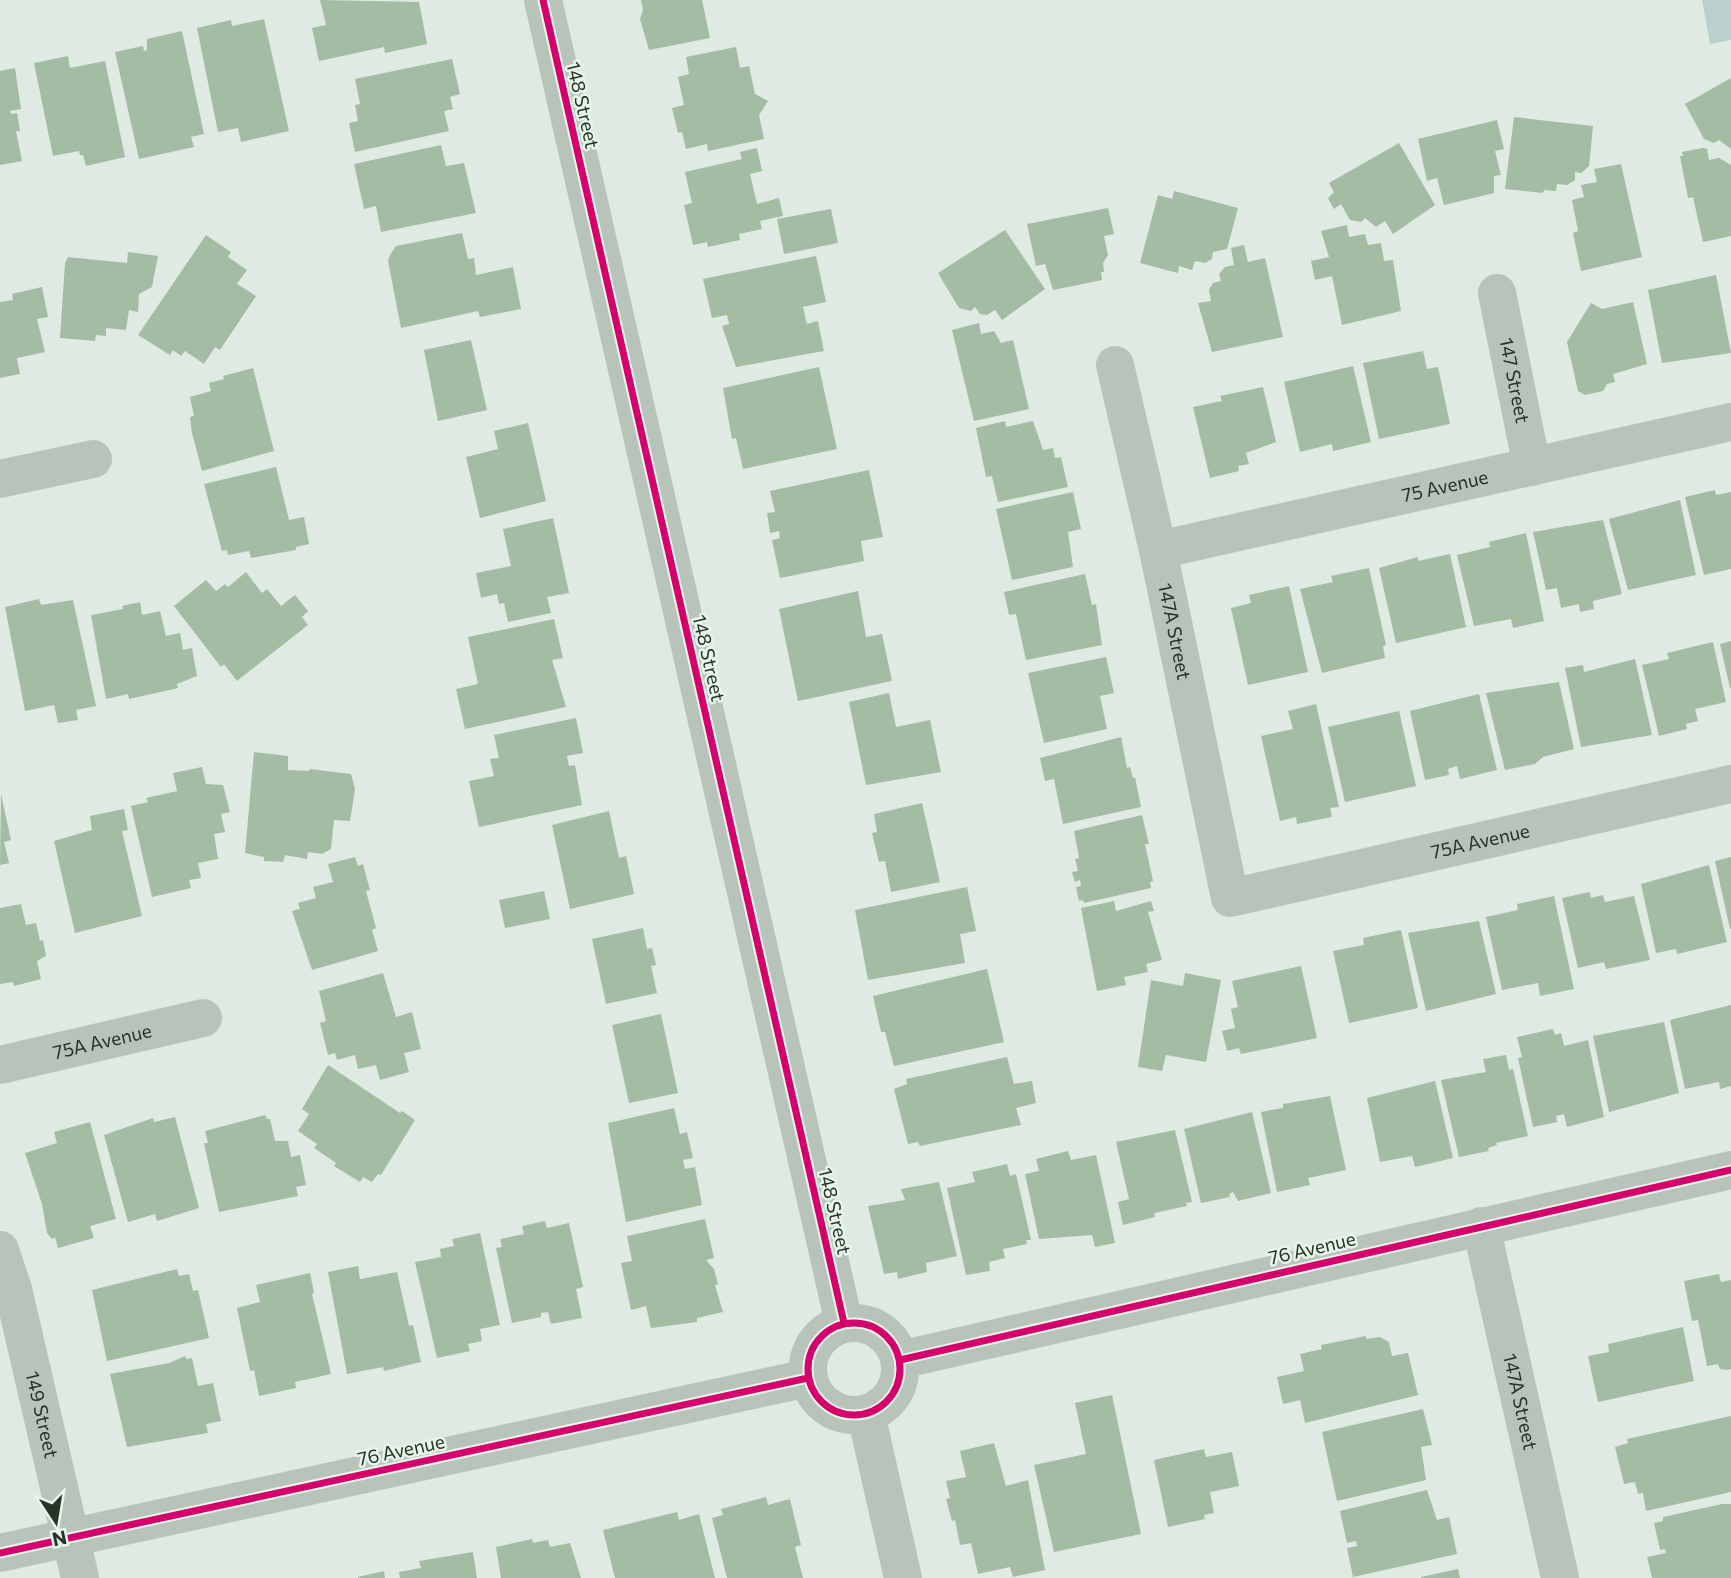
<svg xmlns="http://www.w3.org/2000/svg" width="1731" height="1578" font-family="Commissioner,sans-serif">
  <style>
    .green { fill: #bad0cd }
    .building { fill: #a4bca3 }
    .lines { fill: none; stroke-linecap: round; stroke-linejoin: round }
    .minor { stroke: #b8c3ba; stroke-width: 38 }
    .tertiary { stroke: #b8c3ba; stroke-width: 38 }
    .cycleway-casing { stroke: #e6f7ea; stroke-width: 11 }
    .cycleway { stroke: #d6006c; stroke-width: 7 }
    .labels { text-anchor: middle; stroke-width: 5; stroke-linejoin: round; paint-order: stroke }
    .street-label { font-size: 19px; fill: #273327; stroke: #e6f7ea }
  </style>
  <rect width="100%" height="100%" fill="#dfeae2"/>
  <path class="green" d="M1702 0H1731V40L1710 44Z"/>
  <path class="building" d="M320 0 419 2 427 44 385 53 384 47 319 61 312 28 326 25Z
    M641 0H702L710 38 649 50 640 19 643 10Z
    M264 19 289 131 241 142 238 128 218 132 197 28 231 20 232 26Z
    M182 31 204 134 191 137 194 147 139 159 115 52 143 46 144 51 147 50V39Z
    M736 47 740 68 749 66 755 94 768 101 759 115 764 139 708 151 707 144 686 149 682 132 678 133 672 108 684 105 678 77 689 74 686 57Z
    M68 56 70 68 105 61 125 157 86 166 83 155H80L79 151 53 156 34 63Z
    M452 59 460 94 450 97 453 109 444 111 449 131 355 152 349 123 358 121 355 105 360 104 355 79Z
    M15 68 21 109 10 111 11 114 17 113 20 131H16L22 161 0 165V71Z
    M1731 78V149L1719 140 1714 143 1704 139 1685 104Z
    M1514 117 1593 126 1589 166 1581 173 1575 172V180L1567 185 1557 184 1556 191 1544 190 1543 193 1505 189Z
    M1497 120 1504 149 1495 151 1501 175 1494 176V193L1444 205 1437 178 1427 181 1418 139Z
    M1399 143 1435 205 1393 234 1385 221 1376 227 1365 218 1361 222 1350 220 1341 204 1334 209 1328 198 1334 192 1329 183Z
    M441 145 446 166 464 163 476 213 381 232 376 206 364 209 354 164Z
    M757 148 762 171 750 174 757 204 779 198 783 216 760 221 762 229 739 234 740 240 708 247 707 242 693 245 684 205 692 203 685 172 742 159 740 152Z
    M1703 148 1707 149 1709 160 1719 158 1731 165V236L1703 242 1693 197 1688 198 1680 156H1683L1682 152Z
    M1621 164 1642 257 1581 271 1573 233 1578 231 1572 200 1584 197 1581 185 1597 182 1594 169Z
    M1174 191 1238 208 1227 249 1213 252 1212 259 1205 263 1195 261 1192 270 1179 266 1178 273 1140 263 1158 195 1172 199Z
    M1108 208 1114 234 1104 236 1108 255 1103 263 1104 272H1101L1102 280 1053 290 1045 264 1036 266 1027 224Z
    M831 209 838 243 784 254 777 219Z
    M1347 225 1349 237 1365 234 1368 245 1381 243 1384 261 1393 260 1401 311 1342 325 1332 276 1315 280 1311 261 1329 257 1321 231Z
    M1005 230 1045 289 1002 320 995 310 987 315 980 314 975 307 971 311 959 308 938 273Z
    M462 233 468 259 474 258 476 275 513 267 521 309 480 317 478 311 401 328 388 261 390 255 396 246Z
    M206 235 231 252 228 257 247 270 237 284 256 296 220 350 215 347 204 364 185 351 181 356 173 350 170 355 138 335Z
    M1244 245 1248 262 1265 258 1283 337 1212 352 1198 303 1211 301 1209 290 1213 283 1221 281 1219 274 1225 267 1234 265 1231 248Z
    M128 252 158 256 152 287 139 294 138 312 129 310 126 330 106 328V336L96 335 95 341 60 338 65 263 68 257 127 263Z
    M816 256 826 302 803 307 807 324 818 321 824 351 736 367 722 326 729 324 727 315 712 318 703 279Z
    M1716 275 1731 353 1662 363 1648 290Z
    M42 287 48 317 37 319 45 352 17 358 20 374 0 378V302L13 300 12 294Z
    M1633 302 1647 364 1613 374 1615 382 1607 384 1603 391 1585 395 1578 391 1567 342 1591 303 1602 309Z
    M979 323 981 334 994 331 1001 343 1013 340 1029 409 974 421 952 330Z
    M471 340 487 410 438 421 424 350Z
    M1423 351 1427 369 1438 367 1450 424 1379 439 1363 363Z
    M1353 366 1371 442 1333 451 1332 444 1300 452 1284 382Z
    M819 367 837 449 743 469 736 438 732 439 723 388Z
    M253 368 274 451 202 471 192 433 190 417 194 416 190 397 211 391 209 383 224 379 223 376Z
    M1263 387 1276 442 1246 453 1249 464 1238 466 1239 471 1210 478 1193 407 1222 401 1220 396Z
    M1005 421 1006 427 1033 421 1043 450 1053 448 1055 458 1061 457 1068 487 998 502 992 476 986 477 976 428Z
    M528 423 546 501 480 518 466 457 498 449 494 431Z
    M276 467 289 520 304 517 309 544 296 547V550L251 558 249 551 228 555 227 550 222 551 204 484Z
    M869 470 883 537 861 541 864 561 780 578 772 540 780 538 779 531 770 533 767 513 775 512 770 491Z
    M1715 490 1716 495 1731 492V569L1704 575 1685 497Z
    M1073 492 1081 529 1068 532 1073 567 1012 580 996 509Z
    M1680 500 1696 575 1628 590 1609 519Z
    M553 518 569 593 547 597 551 613 508 622 504 603 499 604 497 594 481 598 476 573 511 566 503 529Z
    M1603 520 1622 594 1593 601 1594 609 1580 612 1579 604 1561 608 1557 588 1546 590 1533 532Z
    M1526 533 1544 621 1513 628 1511 619 1474 626 1457 555 1490 547 1489 542Z
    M1450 554 1466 627 1396 643 1379 568 1418 557V561Z
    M1369 568 1386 645 1383 646 1385 658 1322 673 1300 589 1333 582 1331 576Z
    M246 572 262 593 267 589 281 606 295 595 308 611 302 617 308 625 237 681 224 664 221 667 174 606 206 580 216 591 225 584 228 587Z
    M1085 574 1092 605 1096 604 1102 645 1026 660 1016 614 1009 615 1004 592Z
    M1289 586 1308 672 1248 685 1231 608 1251 603 1249 595Z
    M858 591 866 637 882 634 892 681 798 701 779 609Z
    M39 599 41 605 73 600 96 706 76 710 78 720 58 723 54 705 25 711 5 607Z
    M140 602 142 615 160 611 166 636 180 633 183 650 192 648 197 676 177 684 178 688 129 699 128 694 106 699 91 615 123 609 122 606Z
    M554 619 563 658 552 660 566 707 465 729 456 689 478 684 468 637Z
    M1731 641V688H1730L1720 644Z
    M1713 642 1726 702 1695 709 1698 721 1686 724 1687 729 1659 736 1642 665 1669 659 1667 653Z
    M1106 657 1114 693 1100 696 1107 729 1044 743 1028 673Z
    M1635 659 1652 735 1581 747 1565 668 1583 665 1584 672Z
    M1559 682 1574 749 1543 757 1535 764 1505 770 1486 693Z
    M889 693 896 727 930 720 941 772 866 785 849 702Z
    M1479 694 1497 770 1460 779 1457 766 1448 769 1449 775 1425 780 1410 711Z
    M1316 704 1339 807 1330 808 1332 817 1297 824 1296 817 1280 821 1261 736 1293 729 1288 711Z
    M1399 711 1416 786 1345 802 1328 727Z
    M576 718 583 753 567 756 569 766 575 765 582 805 479 827 469 781 494 776 490 759 499 758 494 735Z
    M1121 737 1127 768 1130 767 1133 778 1135 777 1141 807 1063 824 1054 779 1045 781 1040 758Z
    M254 752 288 756V770L309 771 310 769 351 774 355 789 350 821 334 820 331 849 322 854 308 852 307 859 285 855 283 862 264 861V857L245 853Z
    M202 767 206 784 223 785 230 812 221 814 225 832 214 834 218 859 198 863 201 878 189 880 191 888 152 897 131 806 148 802 146 798 177 791 173 773Z
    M1 794 11 840 4 842 9 863 0 865Z
    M922 803 940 882 891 892 885 861 879 862 872 833 877 832 874 814Z
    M124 809 128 830 122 831 142 916 75 933 54 841 92 830 90 816Z
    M609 811 619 858 626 856 634 894 570 909 552 825Z
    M1142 815 1149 844H1145L1153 881 1150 882 1151 888 1084 903 1083 900 1079 901 1076 887 1081 886 1080 880 1075 882 1072 872 1078 871 1075 859 1079 858 1074 831Z
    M355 857 358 866 363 864 370 890 366 891 376 928 372 930 378 951 312 970 292 911 300 909 298 903 316 898 313 887 333 882 328 864Z
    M1731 857V929H1730L1715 861Z
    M1709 865 1727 942 1677 954 1676 949 1656 953 1641 884Z
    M967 887 976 931 960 934 965 963 868 980 855 910Z
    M544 891 550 919 505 928 499 900Z
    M1590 892 1591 898 1603 895 1605 902 1634 896 1650 960 1606 969 1604 962 1578 968 1562 898Z
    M1554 896 1574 989 1540 996 1538 983 1502 990 1486 917 1518 910 1517 904Z
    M1114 901 1116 911 1151 901 1154 911 1148 912 1162 960 1146 964 1148 972 1124 977 1126 985 1097 991 1081 908Z
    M21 904 26 925 36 923 40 941 43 940 46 956 37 961 41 979 14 986 13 982 0 984V908Z
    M1479 921 1496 994 1426 1011 1408 933Z
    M643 928 647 949 652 948 656 965 651 966 657 993 606 1004 592 939Z
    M1401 930 1418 1008 1349 1023 1333 951 1364 945 1363 938Z
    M1301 966 1317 1038 1241 1054 1239 1048 1227 1051 1222 1031 1235 1028 1231 1009 1238 1007 1232 981Z
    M987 969 1004 1042 894 1066 885 1032H881L873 996Z
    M383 973 396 1017 412 1012 421 1049 404 1053 409 1072 380 1080 376 1065 358 1069 355 1055 337 1060 335 1053 328 1055 320 1023 326 1021 319 991Z
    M1185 973 1221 980 1206 1062 1166 1055 1162 1071 1138 1067 1151 980 1183 986Z
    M1731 1005V1086L1720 1089 1719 1082 1685 1089 1670 1020Z
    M661 1014 678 1093 629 1103 612 1025Z
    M1664 1022 1679 1093 1609 1112 1593 1036Z
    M1553 1029 1555 1035 1561 1033 1564 1046 1588 1040 1604 1117 1567 1127 1564 1114 1556 1116 1557 1122 1533 1127 1518 1058 1522 1057 1517 1037Z
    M1506 1055 1509 1070 1513 1069 1528 1136 1496 1143 1497 1145 1488 1148 1489 1151 1459 1157 1441 1080 1486 1072 1483 1059Z
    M1007 1057 1014 1084 1032 1081 1036 1103 1016 1108 1021 1125 920 1146 918 1142 908 1144 894 1089 907 1084 906 1079Z
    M328 1065 400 1113 402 1111 415 1120 381 1175 378 1174 372 1182 363 1177 360 1182 334 1166 336 1163 314 1148 317 1144 298 1131 309 1114 302 1109Z
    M1435 1081 1453 1158 1415 1167 1412 1156 1380 1162 1367 1098Z
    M1330 1096 1346 1170 1308 1178 1310 1185 1277 1192 1261 1112 1283 1108V1104Z
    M674 1108 680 1134 687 1132 693 1158 683 1160 685 1169 695 1167 702 1205 626 1222 608 1123Z
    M1252 1112 1271 1193 1238 1201 1233 1192 1229 1194 1230 1197 1201 1203 1184 1129Z
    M265 1115 267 1119H270L275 1141H288L291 1157 300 1155 306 1185 296 1187 298 1196 219 1212 204 1143H208L205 1131Z
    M175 1117 199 1208 157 1221 155 1214 128 1222 104 1135 153 1118 154 1122Z
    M90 1122 116 1219 90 1226 94 1238 58 1248 55 1237 52 1239 47 1233 42 1204 25 1153 57 1143 54 1132Z
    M1175 1130 1192 1202 1186 1203 1187 1206 1154 1213 1155 1217 1123 1225 1118 1202 1129 1199 1116 1142Z
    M1068 1151 1071 1160 1096 1155 1115 1243 1095 1247 1092 1235 1039 1239 1025 1174 1039 1171 1036 1159Z
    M1007 1164 1010 1176 1016 1174 1031 1240H1026L1027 1244 1003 1249 1005 1258 989 1262 990 1271 966 1275 947 1188 975 1182 972 1172Z
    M939 1182 957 1256 926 1263 927 1272 898 1279 897 1272 884 1274 868 1206 905 1200 901 1189Z
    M705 1219 714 1258 706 1260 714 1269 718 1284 715 1285 723 1312 697 1318V1322L651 1328 646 1306 631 1310 621 1263 632 1261 627 1236Z
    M545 1221 547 1228 569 1223 583 1287 576 1289 582 1318 551 1324 548 1312 541 1313V1317L512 1323 496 1248 502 1247 500 1239 524 1234 522 1226Z
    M480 1233 500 1325 480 1329 482 1341 468 1344 470 1351 437 1358 415 1262 441 1257 440 1249 454 1246 452 1239Z
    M358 1266 360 1279 397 1272 409 1326 413 1325 421 1362 384 1371 383 1367 347 1374 328 1272Z
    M177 1269 179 1276 189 1274 193 1291 198 1290 209 1338 107 1361 92 1290Z
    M310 1273 314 1293 312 1294 331 1374 295 1382 296 1388 259 1396 254 1370 250 1371 237 1308 260 1302 256 1285Z
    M1719 1274 1721 1282 1731 1280V1369L1728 1370 1720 1369 1718 1364 1707 1366 1698 1320 1692 1321 1684 1281Z
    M1683 1327 1694 1381 1598 1402 1588 1356 1609 1352 1608 1344Z
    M1366 1336V1339L1380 1337 1389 1342 1392 1356 1408 1353 1418 1395 1305 1423 1300 1400 1283 1404 1277 1377 1304 1371 1300 1354 1322 1349 1321 1345Z
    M185 1356 186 1359 192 1358 198 1386 213 1383 221 1421 206 1424 208 1433 127 1447 110 1374 169 1363Z
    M1112 1395 1141 1534 1054 1552 1034 1465 1086 1454 1075 1403Z
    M1423 1409 1432 1445 1421 1447 1426 1480 1337 1501 1322 1432Z
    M1731 1416V1492L1646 1511 1643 1493 1638 1494 1635 1482 1624 1484 1615 1447 1628 1443 1627 1439Z
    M994 1443 1006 1486 1028 1480 1045 1570 1013 1577 1010 1567 978 1574 971 1543 960 1545 955 1520 952 1521 946 1499 950 1498 946 1481 966 1477 960 1451Z
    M1204 1449 1206 1457 1232 1452 1239 1486 1210 1492 1214 1513 1204 1515 1205 1519 1168 1527 1154 1460Z
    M1427 1490 1437 1520 1449 1517 1457 1554 1353 1577 1347 1548 1357 1546 1356 1541 1347 1543 1340 1511Z
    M766 1497 768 1505 790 1499 801 1545 795 1547 803 1578H727L712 1518 723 1515 721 1509Z
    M1722 1504H1731V1578H1652L1647 1557 1666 1553 1665 1549 1660 1550 1654 1523 1663 1521V1517Z
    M677 1512 679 1520 699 1514 715 1578H615L603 1530Z
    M532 1539 533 1543 548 1540 550 1547 570 1543 581 1578H501L496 1547Z
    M473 1552 477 1578H400L399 1572 421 1568 419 1561Z
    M1458 1569 1460 1578H1421V1577Z
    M384 1571 385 1578H358V1577Z"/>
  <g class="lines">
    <g class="minor">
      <path id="s1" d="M1497 293 1532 467"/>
      <path id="s2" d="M1115 365 1158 550 1230 898 1731 784"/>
      <path d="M0 479 93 459"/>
      <path id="s3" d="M1158 550 1731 422"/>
      <path id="s4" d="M0 1065 203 1018"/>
      <path id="s5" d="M1481 1226 1560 1578"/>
      <path id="s6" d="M0 1250 13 1289 80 1578"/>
      <path d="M866 1414 903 1578"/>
    </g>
    <path class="tertiary" d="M543 0 844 1323
      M808 1369a46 46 0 1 1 92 0a46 46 0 1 1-92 0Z
      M900 1360 1731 1170
      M0 1553 808 1378"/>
    <g class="cycleway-casing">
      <path id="cycleway" d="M543 0 844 1323
        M808 1369a46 46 0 1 1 92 0a46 46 0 1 1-92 0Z
        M900 1360 1731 1170
        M0 1553 808 1378"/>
    </g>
    <use href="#cycleway" class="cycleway"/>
  </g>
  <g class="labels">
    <g class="street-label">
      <text transform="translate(583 105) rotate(77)" y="7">148 Street</text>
      <text dy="7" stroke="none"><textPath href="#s1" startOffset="89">147 Street</textPath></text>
      <text dy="7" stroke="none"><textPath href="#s3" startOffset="294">75 Avenue</textPath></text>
      <text dy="7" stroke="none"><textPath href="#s2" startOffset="273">147A Street</textPath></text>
      <text transform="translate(709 658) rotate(77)" y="7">148 Street</text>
      <text dy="7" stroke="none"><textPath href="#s2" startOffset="802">75A Avenue</textPath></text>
      <text dy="7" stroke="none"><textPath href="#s4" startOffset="105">75A Avenue</textPath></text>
      <text transform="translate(835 1211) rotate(77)" y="7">148 Street</text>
      <text transform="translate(1312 1248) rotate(-13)" y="7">76 Avenue</text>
      <text dy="7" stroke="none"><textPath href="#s5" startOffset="180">147A Street</textPath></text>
      <text dy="7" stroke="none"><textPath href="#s6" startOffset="170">149 Street</textPath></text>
      <text transform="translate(401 1450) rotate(-12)" y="7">76 Avenue</text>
    </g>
  </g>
  <g transform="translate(56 1522) rotate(168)" stroke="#e6f7ea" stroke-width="5" paint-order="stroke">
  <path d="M0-5L12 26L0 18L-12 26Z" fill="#273327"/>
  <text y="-10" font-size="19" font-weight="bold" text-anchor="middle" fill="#273327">N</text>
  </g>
</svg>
